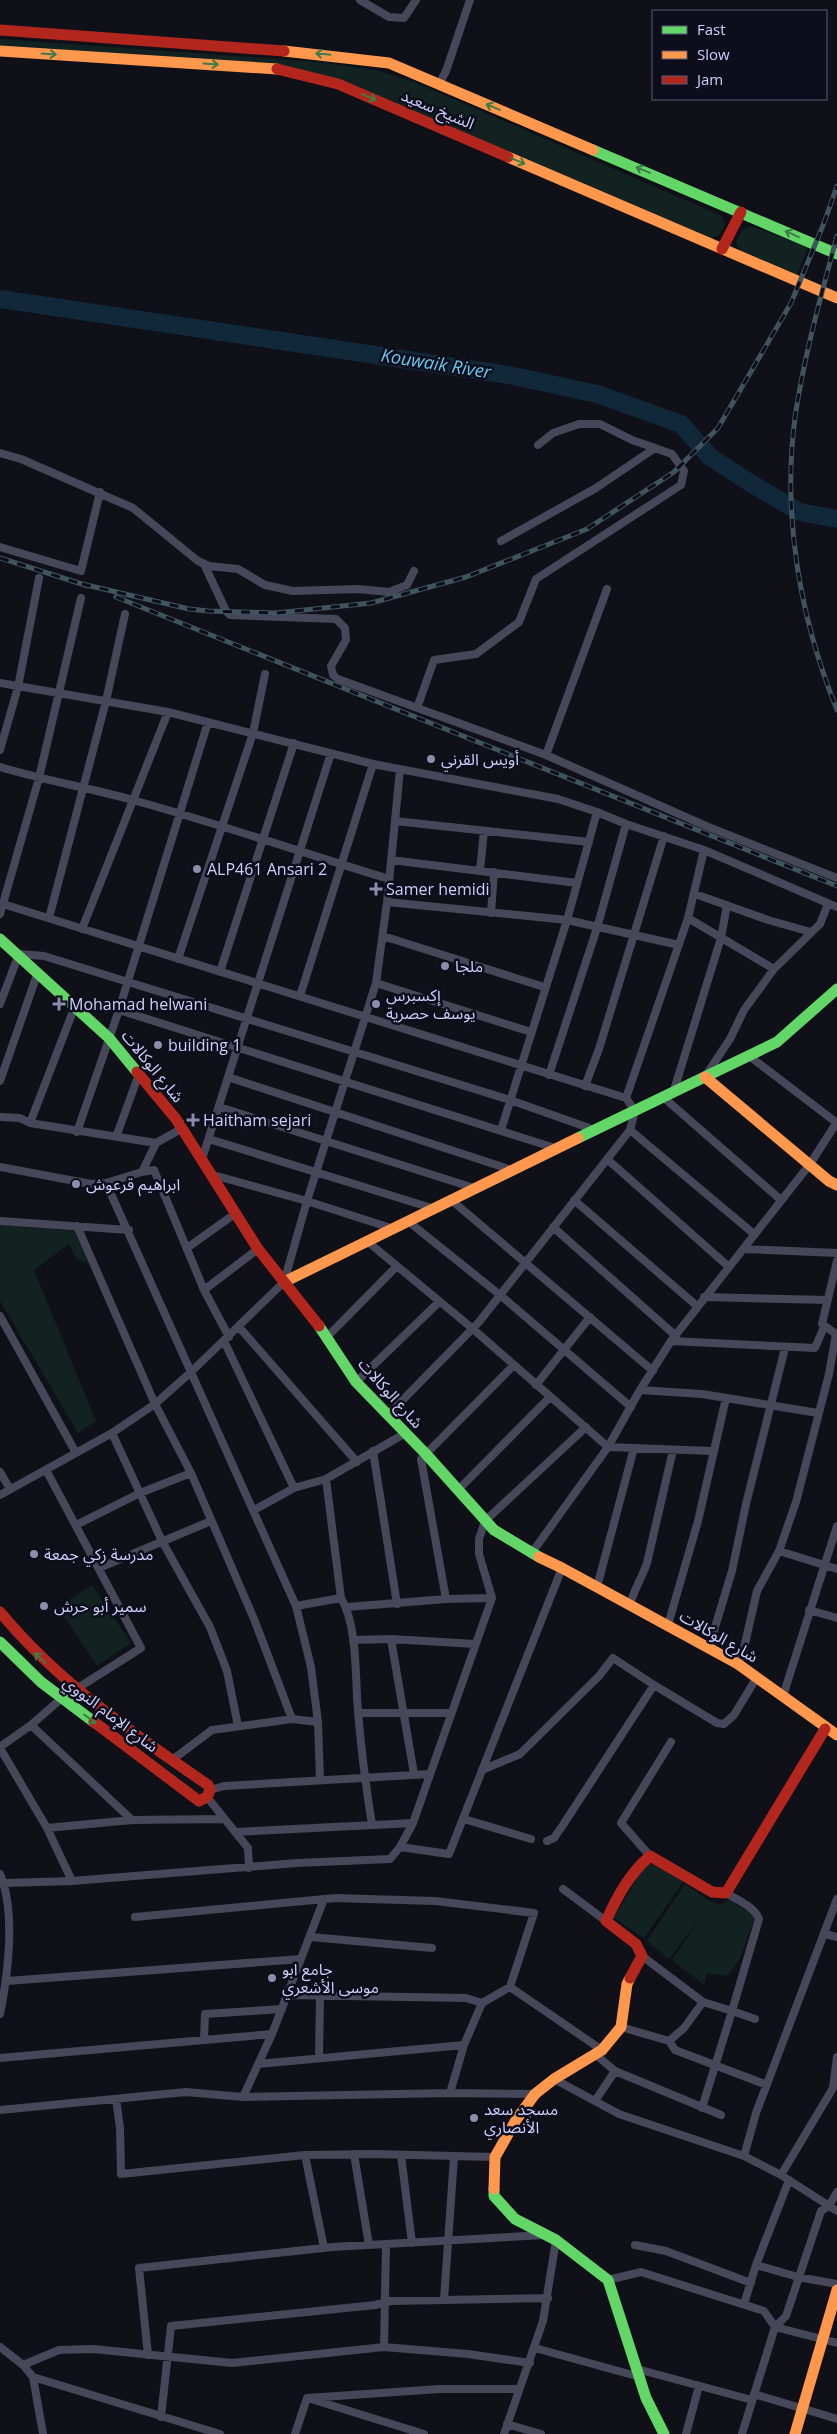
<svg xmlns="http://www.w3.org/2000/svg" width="837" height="2434" font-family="'Open Sans','Noto Sans Arabic',sans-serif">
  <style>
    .green { fill: #112220 }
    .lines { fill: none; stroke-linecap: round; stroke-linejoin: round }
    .river { stroke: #11283a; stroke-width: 18 }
    .street { stroke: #464859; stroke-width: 8 }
    .fast { stroke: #63d668; stroke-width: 11 }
    .slow { stroke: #ff974d; stroke-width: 11 }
    .jam { stroke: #b3261e; stroke-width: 11 }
    .rail-casing { stroke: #3f545d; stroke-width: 5 }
    .rail { stroke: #0d0d1c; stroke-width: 3; stroke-dasharray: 9; stroke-linecap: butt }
    .oneway { stroke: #3c7c46 }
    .poi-dot { fill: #8b8dab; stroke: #0d0d1c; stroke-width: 2 }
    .labels { text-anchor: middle; stroke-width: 5; stroke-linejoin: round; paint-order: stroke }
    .street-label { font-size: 16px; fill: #cdd0fa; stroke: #0d0d1c }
    .poi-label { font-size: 16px; fill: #cdd0fa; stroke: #0d0d1c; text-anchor: start }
    .water-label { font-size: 18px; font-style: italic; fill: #65c8f0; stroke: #0d0d1c }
  </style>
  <rect width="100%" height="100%" fill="#101018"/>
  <path class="green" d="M0 39 318 62 376 70 417 83 722 216 725 225 719 235 710 239 292 67 0 46Z
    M750 226 808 247 797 275 739 250 736 242 742 230Z
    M0 1225 75 1231 88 1263 77 1260 69 1244 34 1270 96 1421 78 1433 0 1301Z
    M92 1585 131 1643 97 1666 58 1607Z
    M645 1864H654L683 1882 644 1938 614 1918Z
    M685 1884 711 1902 722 1904 730 1899 753 1915 754 1920 740 1958 728 1976 707 1973 704 1985 672 1960 701 1917 669 1959 647 1941Z"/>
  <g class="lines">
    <path class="river" d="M0 299 509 375 597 394 681 424 710 457 752 484 800 512 837 519"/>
    <path class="street" d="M360 0 389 17 404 18 416 0
      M439 84 446 71 470 0
      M0 453 21 459 133 508 198 561 209 566 238 569 265 585 293 591 358 589 389 592 407 585 414 571
      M501 541 596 488 655 448
      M0 547 81 571 100 492
      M204 564 226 611 230 615 336 619 345 628 346 640 331 666 333 675 338 679 546 755 706 826 837 878
      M0 683 168 712 373 764 558 799 597 812 626 824 704 850 837 907
      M417 708 434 660 476 654 519 622 536 579 681 485 684 471 672 454 632 440 600 424H579L553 433 538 445
      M0 750 18 687 39 578
      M546 755 607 589
      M0 767C44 780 89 788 133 800 219 824 304 853 389 879
      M395 821 589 842
      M391 860 577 883
      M480 870 484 831
      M695 894 768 920 811 932
      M387 902 567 920 679 945
      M3 904 626 1098 635 1111 630 1130 479 1322 387 1416
      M491 913 494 872
      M0 914 39 778 81 598
      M49 918 106 701 125 614
      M688 918 774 969
      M82 929 168 712
      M383 936 544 987
      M178 959 253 733 265 674
      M220 972 294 743
      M376 983 531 1032
      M300 996 373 764
      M0 1004 19 954 44 956 510 1100 595 1130
      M119 1010 558 1149
      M748 1055 837 1123
      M549 1075 597 928 626 824
      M706 1075 730 1039 744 1010 774 969 820 924 828 904
      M228 1077 512 1170
      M0 1081 38 972
      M585 1086 599 1049 664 836
      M674 1090 721 938 727 905
      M663 1097 781 1200
      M626 1098 688 918 704 850
      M219 1107 474 1188
      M0 1117 20 1118 30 1123 156 1143 181 1129
      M30 1123 75 1006
      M501 1130 567 920 597 812
      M630 1130 754 1234
      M77 1132 119 1010 208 722
      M116 1137 139 1074
      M209 1139 435 1209
      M202 1159 331 753
      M607 1159 729 1267
      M0 1167 91 1184 106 1183 142 1172 156 1143
      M142 1172 154 1170 204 1290 229 1337
      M213 1175 307 1201 394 1229
      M106 1183 296 1606 311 1667 318 1722 320 1780
      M450 1199 653 1371
      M574 1200 697 1306
      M0 1221 129 1230
      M409 1222 500 1295 631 1407
      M77 1226 155 1404 191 1473 254 1619 292 1719
      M553 1227 676 1336
      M368 1242 473 1329 608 1447 712 1451
      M187 1248 236 1213
      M744 1249 837 1253
      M204 1290 258 1249
      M704 1297 827 1300
      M0 1316 76 1453
      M239 1327 357 1462
      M327 1337 397 1266
      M224 1341 294 1488
      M671 1341 815 1348 824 1327
      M356 1382 439 1302
      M536 1385 590 1317
      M640 1390 702 1394 818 1413
      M112 1433 162 1541 210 1627 227 1671 238 1726
      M373 1451 397 1604
      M0 1472 10 1489
      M326 1479 341 1598C358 1626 355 1679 358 1711 361 1749 366 1787 372 1825
      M459 1489 550 1397
      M0 1495 112 1433 155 1404 191 1372 284 1282 307 1201 376 983 387 902 400 770
      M254 1510 294 1488 326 1479 404 1434
      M76 1525 140 1493 191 1473
      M779 1551 837 1569
      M531 1554 608 1447 640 1390 671 1341 810 1164 837 1122
      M99 1568 211 1521
      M597 1587 634 1448
      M446 1599 421 1459 514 1365
      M630 1605C634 1589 642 1578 647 1563L673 1450
      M296 1606 341 1598
      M347 1607 446 1599 492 1598
      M809 1610 837 1618
      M668 1625 698 1521 726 1398
      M353 1640 391 1639
      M709 1647 732 1571 746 1504 785 1348
      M738 1664 744 1648 757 1591 779 1551 796 1502 829 1374 836 1334 822 1324 837 1261
      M783 1696 837 1526
      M358 1713H451
      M31 1725 132 1820
      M0 1747 31 1725 62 1698 141 1648 46 1470
      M0 1748 47 1828 72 1881
      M172 1760 212 1730 292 1719 318 1722
      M482 1770 520 1754 599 1676 613 1658 654 1685
      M414 1774 391 1639 475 1644
      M210 1790 224 1786 430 1774
      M207 1797 248 1848 249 1868
      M464 1819 531 1839
      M47 1828 132 1820 223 1819
      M235 1832 413 1823
      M547 1841 554 1838 563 1825 654 1685 717 1723 724 1724 734 1715 757 1677
      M400 1847 449 1854 562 1568
      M650 1856 621 1823 671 1742
      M0 1874C16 1911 8 1975 0 2014
      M4 1883 72 1881 297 1863 390 1859 400 1847 413 1823 492 1598 479 1554V1539L485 1521 586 1427
      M563 1889 606 1921
      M726 1893C736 1899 755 1907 759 1919L732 2011 755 2019
      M135 1917 335 1898 435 1901 534 1913 510 1987
      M825 1934 837 1937
      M311 1937 432 1948
      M642 1956 703 2002 732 2011 702 2108
      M7 1981 301 1959
      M288 1995 466 1998 482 2003 510 1987 602 2050
      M621 2027 669 2041 684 2028 703 2002
      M204 2039 205 2014 282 2009
      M669 2041 675 2050 767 2085
      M595 2054 615 2071 721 2115
      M0 2058 272 2034
      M319 2058 320 1997
      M258 2064 464 2045
      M554 2079 619 2114 744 2156 781 2175 837 2211
      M450 2093 464 2045 482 2003
      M243 2097 450 2093 535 2094
      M116 2099 120 2128 121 2174 305 2155 374 2154 495 2157
      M595 2101 615 2071
      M0 2110 186 2092 243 2097 272 2034 324 1899
      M354 2154 369 2245
      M305 2155 324 2248
      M401 2155 412 2243
      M744 2156 756 2113 837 1899
      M781 2175 833 2088 837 2057
      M635 2245 666 2251 751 2283
      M756 2265 798 2277 837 2284
      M608 2280 641 2272 764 2311 775 2327 837 2343
      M444 2300 454 2157
      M744 2304 756 2265 789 2180
      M0 2347 23 2365 33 2377 43 2434
      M384 2347 386 2244
      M535 2348 640 2377
      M148 2355 139 2268 332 2247 544 2235
      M23 2365 59 2350 93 2349 232 2363 384 2347 468 2354 530 2363
      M637 2369 752 2400
      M33 2377 220 2434
      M754 2394 837 2419
      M311 2399 424 2434
      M161 2417 171 2326 375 2305 391 2301 548 2298
      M507 2424 541 2434
      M295 2434 307 2398 440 2389H519
      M504 2434 543 2321 556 2240
      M686 2434 699 2386
      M742 2434 775 2327 786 2316 821 2211 829 2206 837 2192"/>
    <path class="fast" d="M593 150 837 254
      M0 939 109 1038 137 1072
      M578 1138 777 1042 837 989
      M319 1326 356 1382 425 1453 494 1530 539 1557
      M0 1642 41 1682 94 1722
      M494 2189V2196L515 2219 556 2240 608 2280 646 2398 664 2434"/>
    <path class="slow" d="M0 51 277 69
      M284 51 389 63 593 150
      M508 157 837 298
      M705 1077 829 1181 837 1185
      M284 1282 578 1138
      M539 1557 562 1568 738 1664 837 1735
      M494 2189 495 2157 516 2120 535 2094 554 2079 602 2050 621 2027 627 1984 630 1978
      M795 2434 837 2290"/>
    <path class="jam" d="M0 30 284 51
      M277 69 338 84 508 157
      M722 249 741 212
      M137 1072 176 1119 258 1249 319 1326
      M0 1612C59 1683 132 1733 208 1785L210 1790 207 1797 199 1801 94 1722
      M630 1978 642 1956 636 1944 606 1921C617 1897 629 1874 650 1856L712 1892 726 1893 825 1729"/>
    <g class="rail-casing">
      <path id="rail" d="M837 236C821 296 804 356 795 417 782 517 800 618 837 710
        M0 558 88 586
        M82 584 189 609 208 611 276 613 371 603 466 577 587 529 674 472 718 428 791 303 824 223 837 186
        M116 597 837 886"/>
    </g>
    <use href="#rail" class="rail"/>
  </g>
  <defs><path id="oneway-shaft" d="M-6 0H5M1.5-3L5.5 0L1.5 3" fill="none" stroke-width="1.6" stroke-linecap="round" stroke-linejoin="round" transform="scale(1.25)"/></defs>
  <g class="oneway">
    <use href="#oneway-shaft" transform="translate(49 54) rotate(4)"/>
    <use href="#oneway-shaft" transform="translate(323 54) rotate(-174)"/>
    <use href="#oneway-shaft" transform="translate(211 64) rotate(4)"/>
    <use href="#oneway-shaft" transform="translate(369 97) rotate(23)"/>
    <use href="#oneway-shaft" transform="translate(493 107) rotate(-157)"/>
    <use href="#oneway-shaft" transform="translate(518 161) rotate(23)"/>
    <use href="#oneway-shaft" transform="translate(643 170) rotate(-157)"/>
    <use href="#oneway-shaft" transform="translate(792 234) rotate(-156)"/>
    <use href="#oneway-shaft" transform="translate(40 1658) rotate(-137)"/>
    <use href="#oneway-shaft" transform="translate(90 1719) rotate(37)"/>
  </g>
  <g class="poi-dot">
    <circle cx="431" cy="759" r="5"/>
    <circle cx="197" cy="869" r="5"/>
    <path d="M373.5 881.5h5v5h5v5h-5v5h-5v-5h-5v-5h5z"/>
    <circle cx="445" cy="966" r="5"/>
    <path d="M56.5 996.5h5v5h5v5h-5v5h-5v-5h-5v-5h5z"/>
    <circle cx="376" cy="1004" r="5"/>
    <circle cx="158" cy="1045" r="5"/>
    <path d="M190.5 1112.5h5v5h5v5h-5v5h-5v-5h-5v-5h5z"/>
    <circle cx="76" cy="1184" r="5"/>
    <circle cx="34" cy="1554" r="5"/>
    <circle cx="44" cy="1606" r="5"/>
    <circle cx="272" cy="1978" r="5"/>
    <circle cx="474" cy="2118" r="5"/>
  </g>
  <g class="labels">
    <g class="street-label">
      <text transform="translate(438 109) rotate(23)" y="6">الشيخ سعيد</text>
      <text transform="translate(153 1066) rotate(51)" y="6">شارع الوكالات</text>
      <text transform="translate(391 1393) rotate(48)" y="6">شارع الوكالات</text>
      <text transform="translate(719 1636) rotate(30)" y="6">شارع الوكالات</text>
      <text transform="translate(111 1714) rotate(37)" y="6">شارع الإمام النووي</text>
    </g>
    <g class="poi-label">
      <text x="441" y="765">أويس القرني</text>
      <text x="207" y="875">ALP461 Ansari 2</text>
      <text x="386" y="895">Samer hemidi</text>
      <text x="455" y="972">ملجا</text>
      <text x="386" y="1001">إكسبرس<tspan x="386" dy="18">يوسف حصرية</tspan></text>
      <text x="69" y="1010">Mohamad helwani</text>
      <text x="168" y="1051">building 1</text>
      <text x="203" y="1126">Haitham sejari</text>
      <text x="86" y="1190">ابراهيم قرعوش</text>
      <text x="44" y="1560">مدرسة زكي جمعة</text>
      <text x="54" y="1612">سمير أبو حرش</text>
      <text x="282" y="1975">جامع ابو<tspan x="282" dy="18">موسى الأشعري</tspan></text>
      <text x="484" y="2115">مسجد سعد<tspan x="484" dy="18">الأنصاري</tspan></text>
    </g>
    <g class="water-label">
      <text transform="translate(436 364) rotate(9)" y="6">Kouwaik River</text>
    </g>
  </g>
  <rect x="652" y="10" width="175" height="90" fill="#0d0d1c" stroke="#5a5b75"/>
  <rect x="662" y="26" width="25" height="8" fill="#63d668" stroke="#5a5b75"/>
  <text x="697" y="35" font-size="15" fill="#cdd0fa">Fast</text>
  <rect x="662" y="51" width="25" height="8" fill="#ff974d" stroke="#5a5b75"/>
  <text x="697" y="60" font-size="15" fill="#cdd0fa">Slow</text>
  <rect x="662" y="76" width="25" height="8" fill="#b3261e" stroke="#5a5b75"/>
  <text x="697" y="85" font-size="15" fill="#cdd0fa">Jam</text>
</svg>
